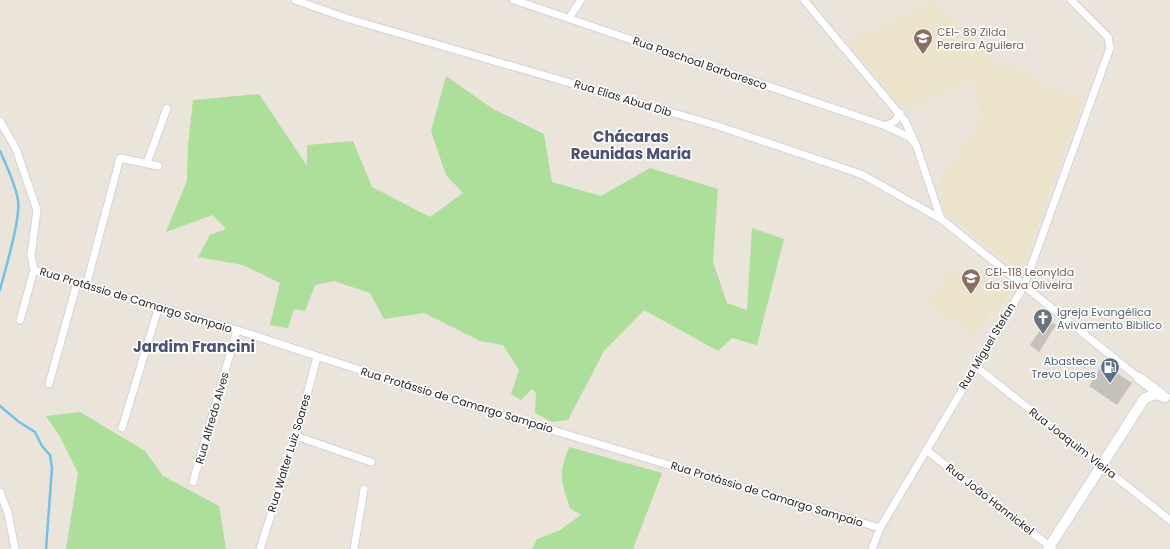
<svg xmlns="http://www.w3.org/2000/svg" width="1170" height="549" font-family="Poppins,sans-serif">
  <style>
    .education { fill: #ebe3ca }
    .green { fill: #acdf99 }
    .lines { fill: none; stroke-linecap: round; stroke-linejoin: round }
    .stream { stroke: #71c2e9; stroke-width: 2.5 }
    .building { fill: #c5c1ba }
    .street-casing { stroke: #d0d2e1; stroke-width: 9 }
    .secondary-casing { stroke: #d0d2e1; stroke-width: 12 }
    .street { stroke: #fff; stroke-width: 7 }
    .secondary { stroke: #fff; stroke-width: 10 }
    .labels { text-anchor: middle; stroke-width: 3.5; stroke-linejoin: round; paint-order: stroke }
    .education-label { font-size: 11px; fill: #785e54; stroke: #fff; text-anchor: start }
    .street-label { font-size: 11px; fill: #282828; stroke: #fff }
    .worship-label { font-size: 11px; fill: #5b616d; stroke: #fff; text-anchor: start }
    .service-label { font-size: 11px; fill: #4e5e75; stroke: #fff; text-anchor: end }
    .district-label { font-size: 15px; font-weight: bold; fill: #4b5077; stroke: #fff }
  </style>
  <rect width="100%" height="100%" fill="#eae4da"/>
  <path class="education" d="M933 1 1001 68 1015 65 1046 86 1082 100 1022 268 1018 270 944 212 938 184 983 119 972 80 904 110 849 41Z
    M951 268 976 287 989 272 1012 287 998 311 992 309 973 337 929 303Z"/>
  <path class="green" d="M446 76 493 109 544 134 552 182 601 196 650 168 718 189 713 262 727 303 747 310 752 228 784 239 757 345 732 338 718 351 644 310 604 351 568 420 552 422 535 413 536 393 532 389 521 400 511 394 519 370 503 345 480 341 424 313 384 319 370 293 334 281 315 285 305 311 294 309 288 328 270 325 280 283 243 265 198 257 210 235 226 229 213 215 166 232 187 181 188 146 193 100 259 94 307 166V145L353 141 372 187 430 217 463 193 446 175 431 131Z
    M80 412 145 451 163 476 219 506 226 549H66L78 473 59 435 46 416Z
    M569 447 662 473 633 549H532L537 539 560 530 581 515 570 508C561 480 558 476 569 447Z"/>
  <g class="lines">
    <path class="stream" d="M0 151C7 167 15 183 18 200 21 218 5 270 0 290
      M0 406 19 422 35 432 42 446 50 455 52 468 46 549"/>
  </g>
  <path class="building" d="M1047 320 1056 325 1039 352 1030 345Z
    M1103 364 1132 383 1117 405 1089 386Z"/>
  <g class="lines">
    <g class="street-casing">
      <path id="street" d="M295 0 346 18 715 125 840 167 863 175 941 219
        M514 0 886 126 909 137 914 142
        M804 0 905 121 916 145 941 219 1139 378
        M569 18 581 0
        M0 121 16 149 37 210 31 255 34 270 20 320
        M886 126 895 121 900 113
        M147 163 167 108
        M34 270 237 330 458 402 880 528
        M86 286 120 158 158 166
        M975 366 1170 520
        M49 384 77 283
        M122 428 159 306
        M296 436 371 462
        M926 450 1052 548
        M193 482 237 330
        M0 492 8 513 15 549
        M260 549 296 436 317 357
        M354 549 364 489
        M872 549 880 528 1024 286 1110 48 1108 37 1071 0"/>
    </g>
    <g class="secondary-casing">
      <path id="secondary" d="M1139 378 1162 395
        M1048 549 1144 399 1155 394 1165 397"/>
    </g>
    <use href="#street" class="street"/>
    <use href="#secondary" class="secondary"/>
  </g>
  <defs>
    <g id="school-pin" transform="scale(1)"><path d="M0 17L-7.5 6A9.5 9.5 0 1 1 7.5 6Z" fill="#8d6e63" stroke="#fff"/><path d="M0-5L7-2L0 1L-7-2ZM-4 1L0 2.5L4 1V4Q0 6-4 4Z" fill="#fff"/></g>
    <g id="church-pin" transform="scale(1)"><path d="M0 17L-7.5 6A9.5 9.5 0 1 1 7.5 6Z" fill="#6b7280" stroke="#fff"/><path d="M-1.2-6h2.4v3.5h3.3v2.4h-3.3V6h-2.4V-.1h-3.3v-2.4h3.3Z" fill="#fff"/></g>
    <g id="fuel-pin" transform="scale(1)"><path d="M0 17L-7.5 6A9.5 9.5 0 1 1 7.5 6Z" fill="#5c6f8a" stroke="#fff"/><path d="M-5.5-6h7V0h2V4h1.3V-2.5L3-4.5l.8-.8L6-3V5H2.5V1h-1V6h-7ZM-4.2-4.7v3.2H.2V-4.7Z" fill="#fff"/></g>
  </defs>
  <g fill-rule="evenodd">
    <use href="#school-pin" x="923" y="38"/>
    <use href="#school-pin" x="971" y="278"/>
    <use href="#church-pin" x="1043" y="318"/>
    <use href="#fuel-pin" x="1110" y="367"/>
  </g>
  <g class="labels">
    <g class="education-label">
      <text x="937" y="36">CEI- 89 Zilda<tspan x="937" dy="13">Pereira Aguilera</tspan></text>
      <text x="985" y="276">CEI-118 Leonylda<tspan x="985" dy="13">da Silva Oliveira</tspan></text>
    </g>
    <g class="street-label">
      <text transform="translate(700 63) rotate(19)" y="4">Rua Paschoal Barbaresco</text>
      <text transform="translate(623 98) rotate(17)" y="4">Rua Elias Abud Dib</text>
      <text transform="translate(136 300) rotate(17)" y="4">Rua Protássio de Camargo Sampaio</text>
      <text transform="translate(987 346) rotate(-59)" y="4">Rua Miguel Stefan</text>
      <text transform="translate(457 400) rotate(17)" y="4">Rua Protássio de Camargo Sampaio</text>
      <text transform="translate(212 418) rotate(-74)" y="4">Rua Alfredo Alves</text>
      <text transform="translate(1073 443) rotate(38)" y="4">Rua Joaquim Vieira</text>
      <text transform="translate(289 453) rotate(-73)" y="4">Rua Walter Luiz Soares</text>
      <text transform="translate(767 494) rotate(17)" y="4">Rua Protássio de Camargo Sampaio</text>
      <text transform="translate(990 499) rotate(38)" y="4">Rua João Hannickel</text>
    </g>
    <g class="worship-label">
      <text x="1057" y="316">Igreja Evangélica<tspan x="1057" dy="13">Avivamento Biblico</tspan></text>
    </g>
    <g class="service-label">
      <text x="1096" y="365">Abastece<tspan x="1096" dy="13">Trevo Lopes</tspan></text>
    </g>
    <g class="district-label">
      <text x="631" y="142">Chácaras<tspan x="631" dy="17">Reunidas Maria</tspan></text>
      <text x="194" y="352">Jardim Francini</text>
    </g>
  </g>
</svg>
